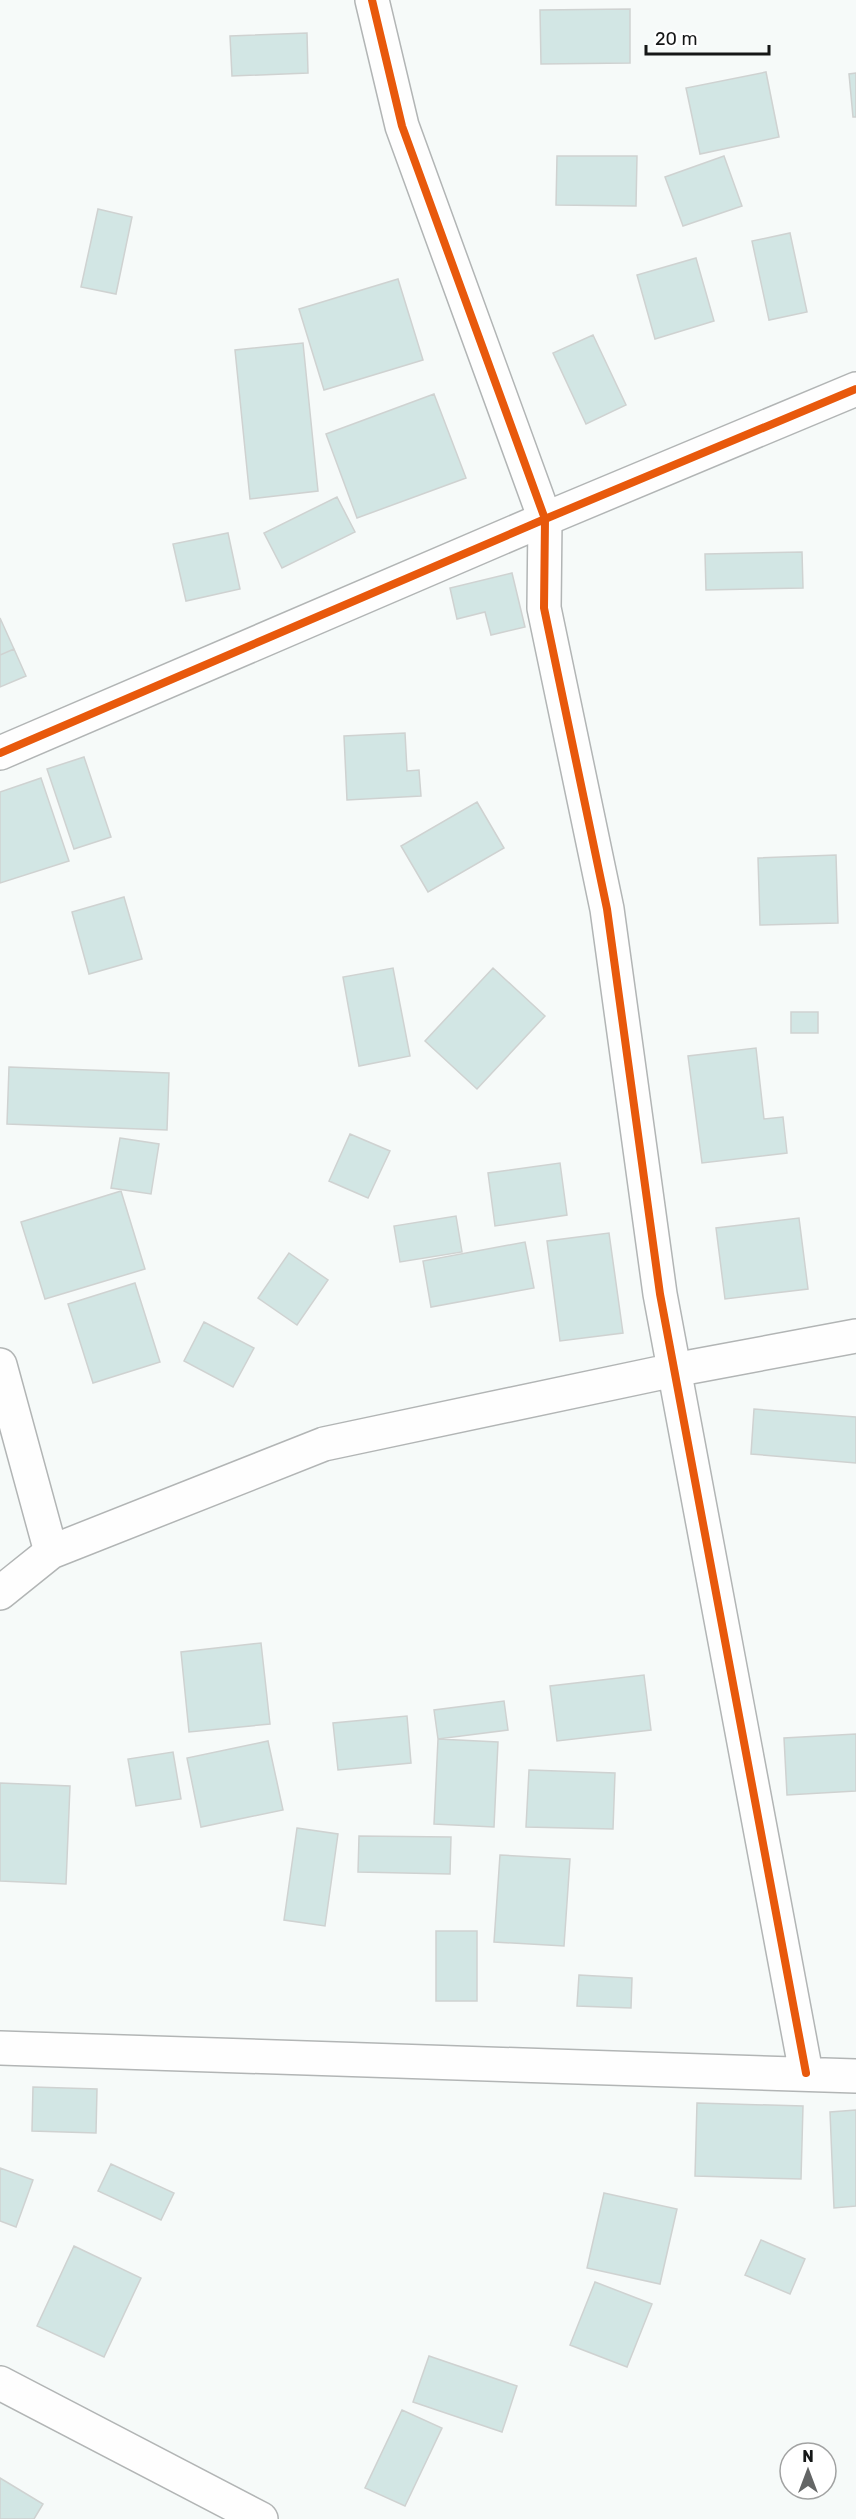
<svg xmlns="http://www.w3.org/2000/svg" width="856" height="2519" font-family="Rubik,sans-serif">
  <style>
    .building { fill: #d2e6e4; stroke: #cfd2d1; stroke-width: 1.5 }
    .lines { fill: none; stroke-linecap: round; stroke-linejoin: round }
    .minor-casing { stroke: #b2b5b5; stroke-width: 36 }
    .tertiary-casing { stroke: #b2b5b5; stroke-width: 36 }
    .minor { stroke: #fefefe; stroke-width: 33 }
    .tertiary { stroke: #fefefe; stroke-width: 33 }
    .cycleway-casing { stroke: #fff; stroke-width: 11 }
    .cycleway { stroke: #e8590c; stroke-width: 8 }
  </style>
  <rect width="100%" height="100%" fill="#f6faf9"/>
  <path class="building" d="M630 9V63L541 64 540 10Z
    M307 33 308 73 232 76 230 36Z
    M766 72 779 137 700 154 686 88Z
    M856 73V117H853L849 74Z
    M557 156H637L636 206 556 205Z
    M724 156 742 206 683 226 665 177Z
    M98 209 132 217 116 294 81 287Z
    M790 233 807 312 769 320 752 241Z
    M696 258 714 321 655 339 637 275Z
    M398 279 423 360 324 390 299 309Z
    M593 335 626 405 586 424 553 353Z
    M303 343 318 491 250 499 235 350Z
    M434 394 466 478 357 518 326 434Z
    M337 497 355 532 282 568 264 533Z
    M228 533 240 589 186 601 173 544Z
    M802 552 803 588 706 590 705 554Z
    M512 573 525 627 491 635 485 612 457 619 450 588Z
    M0 618 14 649 0 655Z
    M14 649 26 676 0 687V655Z
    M405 733 407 771 419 770 421 796 347 800 344 736Z
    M84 757 111 837 74 849 47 769Z
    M41 778 69 861 0 883V792Z
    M477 802 504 848 428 892 401 846Z
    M836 855 838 923 760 925 758 858Z
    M124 897 142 959 89 974 72 912Z
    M393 968 410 1056 359 1066 343 977Z
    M493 968 545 1016 477 1089 425 1041Z
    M791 1012H818V1033H791Z
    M756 1048 764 1119 783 1117 787 1153 702 1163 688 1056Z
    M9 1067 169 1073 167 1130 7 1124Z
    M350 1134 390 1151 368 1198 329 1181Z
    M120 1138 159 1144 151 1194 111 1188Z
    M560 1163 567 1215 495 1226 488 1173Z
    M121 1191 145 1269 45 1299 21 1222Z
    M456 1216 462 1252 400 1262 394 1226Z
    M799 1218 808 1289 725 1299 716 1228Z
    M609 1233 623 1333 560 1341 547 1241Z
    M525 1242 534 1288 431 1307 423 1261Z
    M289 1253 328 1280 297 1325 258 1298Z
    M135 1283 160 1362 93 1383 68 1304Z
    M204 1322 254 1348 233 1387 184 1361Z
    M754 1409 856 1417V1463L751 1454Z
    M261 1643 270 1724 189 1732 181 1652Z
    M644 1675 651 1730 557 1741 550 1686Z
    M504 1701 508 1730 438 1739 434 1710Z
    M407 1716 411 1763 338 1770 333 1723Z
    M856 1734V1791L787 1795 784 1738Z
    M438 1739 498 1742 494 1827 434 1824Z
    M268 1741 283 1810 201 1827 187 1758Z
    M173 1752 181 1799 136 1806 128 1759Z
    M529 1770 615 1773 613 1829 526 1827Z
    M0 1783 70 1786 66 1884 0 1881Z
    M297 1828 338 1834 325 1926 284 1920Z
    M359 1836 451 1837 450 1874 358 1872Z
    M500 1855 570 1859 564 1946 494 1942Z
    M436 1931H477V2001H436Z
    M579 1975 632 1978 631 2008 577 2006Z
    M33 2087 97 2089 96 2133 32 2131Z
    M697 2103 803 2106 801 2179 695 2176Z
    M856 2110V2206L834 2208 830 2112Z
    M111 2164 174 2193 161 2220 98 2191Z
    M0 2168 33 2180 16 2227 0 2221Z
    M604 2193 677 2209 660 2284 587 2268Z
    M761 2240 805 2259 790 2294 745 2275Z
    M74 2246 141 2278 104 2357 37 2326Z
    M595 2282 652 2304 627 2367 570 2345Z
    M429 2356 517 2386 502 2432 413 2402Z
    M402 2410 442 2428 405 2506 365 2488Z
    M0 2478 43 2504 34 2519H0Z"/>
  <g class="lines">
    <g class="minor-casing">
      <path id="minor" d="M372 0 402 126 545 519 544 608 607 909 660 1294 806 2073
        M0 1365 51 1552
        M0 1593 51 1552 324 1444 674 1370 856 1336
        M0 2048 856 2076
        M0 2383 261 2519"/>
    </g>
    <g class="tertiary-casing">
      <path id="tertiary" d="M0 753 545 519 856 389"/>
    </g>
    <use href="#minor" class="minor"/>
    <use href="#tertiary" class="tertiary"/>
    <g class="cycleway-casing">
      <path id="cycleway" d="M372 0 402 126 545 519 544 608 607 909 660 1294 806 2073
        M0 753 545 519 856 389"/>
    </g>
    <use href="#cycleway" class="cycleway"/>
  </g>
  <g transform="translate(808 2471)"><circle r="28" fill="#ffffff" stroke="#a1a2a2" stroke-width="1.5"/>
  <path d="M0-4.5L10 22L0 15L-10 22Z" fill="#646666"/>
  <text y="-9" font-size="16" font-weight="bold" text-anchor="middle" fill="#151717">N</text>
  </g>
  <path d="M646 45v9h123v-9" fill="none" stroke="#151717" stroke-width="3"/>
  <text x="655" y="45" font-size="18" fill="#151717" stroke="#ffffff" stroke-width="4.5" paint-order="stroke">20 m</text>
</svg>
